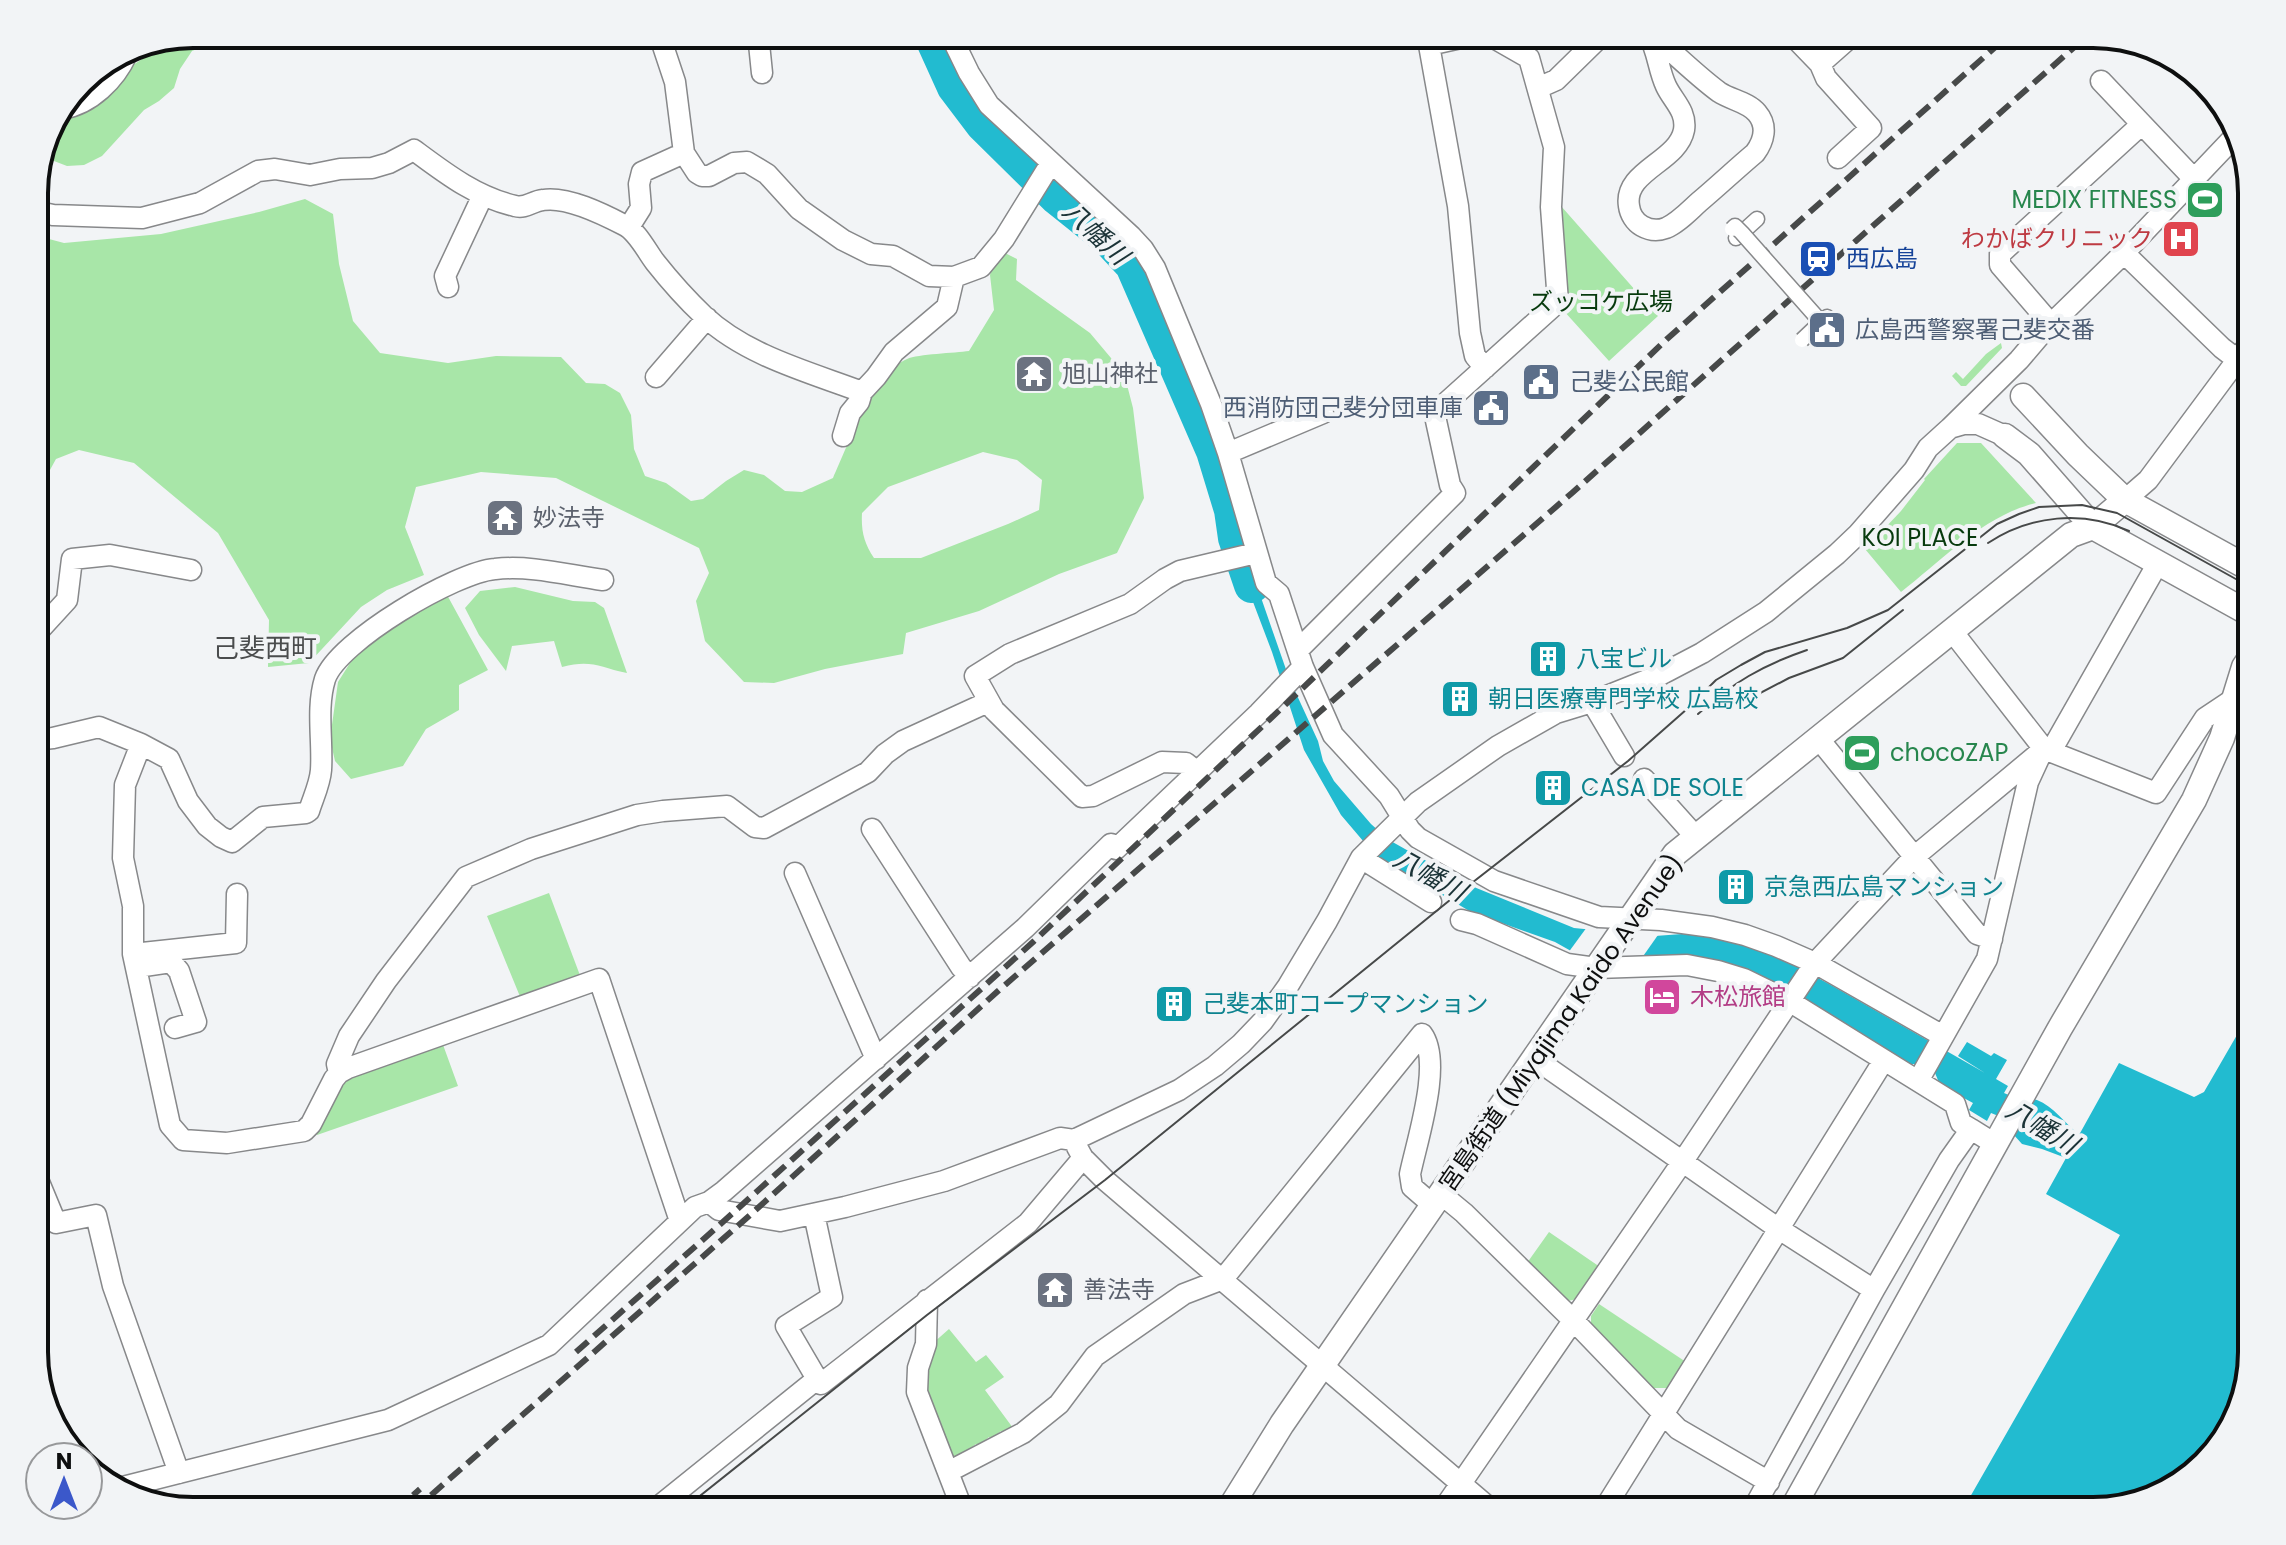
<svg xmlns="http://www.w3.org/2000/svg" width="2286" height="1545" font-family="Poppins,'Noto Sans JP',sans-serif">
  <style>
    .green { fill: #a8e6a8; fill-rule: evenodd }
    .water { fill: #22bbd0 }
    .pier { fill: #f2f4f6 }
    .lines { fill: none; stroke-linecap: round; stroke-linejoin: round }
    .river { stroke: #22bbd0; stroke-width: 36 }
    .pedestrian-casing { stroke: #87888a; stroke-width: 17 }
    .minor-casing { stroke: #87888a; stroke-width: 23 }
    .tertiary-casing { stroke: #87888a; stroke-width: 27 }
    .pedestrian { stroke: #fff; stroke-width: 14 }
    .minor { stroke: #fff; stroke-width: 20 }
    .tertiary { stroke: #fff; stroke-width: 24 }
    .tram { stroke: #474949; stroke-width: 2 }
    .rail { stroke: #474949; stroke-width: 6; stroke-dasharray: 16 8; stroke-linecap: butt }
    .pedestrian-bridge-casing { stroke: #87888a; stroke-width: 17; stroke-linecap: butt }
    .pedestrian-bridge { stroke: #fff; stroke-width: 14 }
    .labels { text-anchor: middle; stroke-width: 8; stroke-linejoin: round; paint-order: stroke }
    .leisure-label { font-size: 24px; fill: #27864d; stroke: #f2f4f6; text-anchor: end }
    .health-label { font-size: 24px; fill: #be3a42; stroke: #f2f4f6; text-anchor: end }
    .transit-label { font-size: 24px; fill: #164399; stroke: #f2f4f6; text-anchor: start }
    .park-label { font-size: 24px; fill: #073a0d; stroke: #f2f4f6 }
    .service-label { font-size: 24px; fill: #4e5e75; stroke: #f2f4f6; text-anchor: start }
    .worship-label { font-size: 24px; fill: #5b616d; stroke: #f2f4f6; text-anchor: start }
    .culture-label { font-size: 24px; fill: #0d838f; stroke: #f2f4f6; text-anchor: start }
    .hotel-label { font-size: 24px; fill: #b23c85; stroke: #f2f4f6; text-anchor: start }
    .street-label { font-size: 24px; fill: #0e0f0f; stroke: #f2f4f6 }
    .water-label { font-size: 26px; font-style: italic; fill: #1b3337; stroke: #f2f4f6 }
    .neighbourhood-label { font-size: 26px; fill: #4a4c4d; stroke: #f2f4f6 }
    .rim { fill: none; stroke: #0e0f0f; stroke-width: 4 }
  </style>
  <rect width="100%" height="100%" fill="#f2f4f6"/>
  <path class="green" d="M193 34H274L228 36 192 51 180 69 174 88 159 101 144 110 102 156 84 165 67 166 41 156 46 132 55 118 78 115 99 105 133 65 174 38Z
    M305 199 333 214 339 264 353 321 380 353 448 363 496 356 561 357 586 383 605 384 620 393 631 415 634 449 645 476 666 483 691 501 703 499 726 481 744 470 764 475 785 491 802 492 833 478C848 445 874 373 907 359 918 354 955 353 969 351L994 310 990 275 993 263 1003 252 1017 259 1016 280 1090 333 1111 358 1126 381 1133 408 1144 498 1117 553 1059 574 979 611 906 633 903 654 825 669 774 683 744 682 705 641 696 601 709 573 699 548 556 478 481 472 416 487 405 527 424 575 387 590 361 607 309 663 268 667 269 620 218 533 134 463 79 450 56 459 34 499V235L64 243 161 234 259 212ZM983 452 1017 460 1042 480 1039 510 1008 524 921 558H874C864 543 861 531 862 513L888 487Z
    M1561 206 1658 316 1609 361 1563 310 1568 305Z
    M2001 343 2002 348 1966 386H1961L1952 376 1956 372 1963 379 1986 354Z
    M1957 443H1981L2036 503C1985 515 1942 560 1901 592L1865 549 1901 511 1925 480 1924 479Z
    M515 587 573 601 595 602 604 608 627 673C599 667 591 659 562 667L554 641 512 646 506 671 479 635 465 608 480 591Z
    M446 593 488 670 459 685V710L426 729 403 766 351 779 335 761 330 739 338 682 350 663 371 636Z
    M549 893 581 978 521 999 487 916Z
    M442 1042 458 1086 317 1135 315 1131 344 1079Z
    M1549 1232 1600 1267 1577 1299 1563 1302 1527 1263Z
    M1599 1304 1686 1362 1668 1388H1652L1591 1328V1316Z
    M949 1329 976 1362 986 1355 1004 1377 985 1390 1013 1428 1004 1434 1001 1431 991 1439 989 1437 979 1446 976 1444 956 1459 947 1456 923 1389 932 1344Z"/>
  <path class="water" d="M1236 538 1257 586 1289 678 1318 741 1323 761 1334 781 1371 824 1389 840 1469 885 1574 928 1655 936 1682 934 1702 936 1737 942 1775 955 1831 985 1985 1073 1958 1056 1967 1042 1991 1056 1994 1053 2007 1060 1996 1079 2008 1086 2004 1093C2014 1098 2026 1097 2037 1100 2053 1106 2066 1124 2079 1135L2119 1063 2194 1097 2204 1092 2252 1009V1353L2225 1441 2164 1494 2094 1511H1962L2120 1235 2046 1194 2066 1158 2042 1149 2022 1144 1996 1115 1991 1113 1987 1121 1969 1110 1973 1103 1940 1085 1935 1073 1920 1064H1908L1795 993 1639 958 1571 951 1555 942 1471 912 1375 855 1341 815 1304 750 1272 652 1250 594Z"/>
  <path class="pier" d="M1587 927 1658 935 1639 962 1568 953Z"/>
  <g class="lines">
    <path class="river" d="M931 34 955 87 983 124 1057 197 1107 237 1133 265 1214 451 1232 510 1236 538 1252 585"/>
    <g class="pedestrian-casing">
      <path id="pedestrian" d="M1736 238 1757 219
        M1827 317 1821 322 1826 327 1832 321"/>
    </g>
    <g class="minor-casing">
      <path id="minor" d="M659 34 675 82 684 153 697 173 702 176H709L734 163 747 162 767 174 799 209 843 240 871 254 893 256 929 276 954 277 981 267 1004 239 1051 163
        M758 34 762 73
        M950 34 969 73 989 105 1131 236 1143 249 1155 268 1211 404 1228 453 1266 583 1279 594 1303 667 1333 735 1389 796 1410 830 1418 838 1494 881 1599 917 1661 920 1712 927 1745 935 1776 946 1815 963 1943 1036
        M1427 34 1458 206 1470 333 1475 356 1485 368
        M1648 34C1658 51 1658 69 1666 86 1673 101 1687 111 1684 130 1678 162 1623 171 1629 206 1630 214 1635 222 1642 226 1649 230 1658 231 1666 228 1678 223 1689 211 1699 202 1718 186 1736 169 1755 153 1764 141 1768 126 1757 113 1748 102 1731 100 1719 92 1696 75 1674 53 1652 34
        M1791 34 1820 64 1826 78 1871 128 1838 158
        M1429 45 1479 34
        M1820 64 1854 34
        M2101 81 2194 179
        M1538 88 1556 80 1603 34
        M62 109C91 104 115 80 127 54L125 51
        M34 211 53 215 142 218 200 203 258 171 275 169 310 175 340 169 372 168 389 163 414 150C445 173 476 197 515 206 526 209 532 201 543 200 567 196 603 214 624 225 637 231 646 250 655 262 670 281 686 299 704 316 747 356 809 372 862 392
        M629 227 641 208 639 184 642 172 684 153
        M2124 253 2222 348 2252 371
        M448 287 445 276 483 195
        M2042 333 2044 316 2000 265V254L2142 124
        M656 377 707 318
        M1950 428 2019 360 2042 333 2124 253 2238 133
        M843 436 850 413 859 402 862 392 876 377 894 352 947 307 954 277
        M1228 453 1323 413
        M2125 500 2148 480 2252 340
        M1952 631 2044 749 2156 793 2205 718 2232 700
        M34 636 67 600 72 559 110 555 191 570
        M1298 650 1455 493 1450 485 1435 416 1438 410 1558 302 1551 207 1554 147 1529 58 1487 34
        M1592 702 1624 756
        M1818 738 1977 934 1992 939
        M34 740 53 738 99 727 141 744 169 759 188 801 207 826 221 837 232 842 263 817 306 813 309 811C313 798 320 784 321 770 323 741 316 708 325 679 338 641 456 572 495 569 531 565 567 575 603 580
        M141 744 125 785 123 858 133 906V954L170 1125 183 1140 227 1143 304 1131 311 1124 334 1079 339 1073 348 1068 599 979 680 1221
        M1196 771 1186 763 1162 762 1093 796 1082 797 994 710 975 676 1010 654 1130 604 1165 579 1180 571 1256 553
        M1644 779 1696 837
        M872 829 961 967 970 977
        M1361 858 1431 902
        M795 873 876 1059
        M1461 920 1477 924 1567 964 1596 968 1687 965 1718 971 1744 979 1789 1001 1955 1104 1961 1123 1971 1129
        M133 954 236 943 237 894
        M144 966 171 962 179 971 196 1022 175 1028
        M1534 1058 1779 1229 1874 1290
        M339 1073 337 1064 349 1036 386 981 466 877 531 849 637 815 663 811 727 806 755 827 764 828 868 772 885 754 903 741 988 702
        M1918 1081 1987 959 2028 782 2040 756
        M1077 1147 1083 1158 1105 1180 1493 1511
        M34 1170 56 1223 96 1215 113 1286 179 1473
        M1441 1194 1464 1213 1574 1321 1678 1429 1769 1482
        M709 1202 724 1191 1025 928 1111 844 1116 849 1259 713 1303 667
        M814 1214 832 1297 786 1326 817 1379
        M927 1300 926 1344 918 1368 917 1392 963 1511
        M948 1472 1023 1433 1059 1404 1095 1356 1184 1294 1223 1279 1422 1034C1443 1062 1417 1140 1410 1174L1412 1187 1434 1206
        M119 1488 388 1420 549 1345 695 1207 709 1202 719 1210 780 1221 845 1207 944 1181 1060 1138 1074 1140 1179 1090 1215 1066 1241 1044 1263 1021 1288 986 1327 921 1361 858 1418 802 1498 746 1556 713 1592 702 1662 674 1702 653 1766 612 1837 554 1858 534 1914 470 1928 448 1950 428 1964 424H1978L2005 436
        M653 1511 817 1379 821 1384 1028 1223 1083 1158
        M1442 1511 1683 1161 1815 963 1914 857 2044 749 2055 744 2158 563
        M1603 1511 1884 1060
        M1752 1511 1874 1290 1949 1160 1971 1129 1995 1144"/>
    </g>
    <g class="tertiary-casing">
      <path id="tertiary" d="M2023 396 2078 455 2125 500 2252 570
        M2005 436 2029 454 2093 527 2252 615
        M1228 1511 1282 1424 1675 854 2071 535 2093 527 2125 500
        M1791 1511 2060 1028 2194 800 2222 738 2244 667 2252 655"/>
    </g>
    <use href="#pedestrian" class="pedestrian"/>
    <use href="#minor" class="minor"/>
    <use href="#tertiary" class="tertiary"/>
    <path class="tram" d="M1988 543C2030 515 2083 510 2129 531
      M1726 711 1789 678 1843 658 1903 610
      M1698 714C1732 683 1763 665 1807 650
      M681 1511 927 1315 1105 1180 1450 900 1628 761 1687 709 1716 680 1741 665 1765 652 1847 628 1888 610 1997 524 2019 514 2039 507 2082 505 2117 513 2252 588"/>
    <path class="rail" d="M576 1352 733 1213 1033 942 1286 704 1667 339 2010 34
      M395 1511 420 1489
      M413 1511 749 1216 998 991 1572 493 2089 34"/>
    <g class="pedestrian-bridge-casing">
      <path id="pedestrian-bridge" d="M1732 229 1735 226 1742 233 1821 322 1802 340"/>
    </g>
    <use href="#pedestrian-bridge" class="pedestrian-bridge"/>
  </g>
  <defs>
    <g id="stadium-square" transform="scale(2)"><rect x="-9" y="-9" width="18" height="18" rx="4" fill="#2e9e5b" stroke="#f2f4f6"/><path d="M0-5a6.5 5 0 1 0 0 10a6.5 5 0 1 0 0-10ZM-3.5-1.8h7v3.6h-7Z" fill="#fff"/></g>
    <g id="hospital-square" transform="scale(2)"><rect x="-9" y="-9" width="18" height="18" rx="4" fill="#e0444e" stroke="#f2f4f6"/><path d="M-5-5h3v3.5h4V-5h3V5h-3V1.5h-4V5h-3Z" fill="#fff"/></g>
    <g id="station-square" transform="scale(2)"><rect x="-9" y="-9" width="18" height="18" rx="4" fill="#1a4fb4" stroke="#f2f4f6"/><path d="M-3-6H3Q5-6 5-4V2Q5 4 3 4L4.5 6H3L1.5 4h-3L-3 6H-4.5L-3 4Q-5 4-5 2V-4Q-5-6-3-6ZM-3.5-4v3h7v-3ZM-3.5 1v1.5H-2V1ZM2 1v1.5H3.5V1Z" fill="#fff"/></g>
    <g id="civic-square" transform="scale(2)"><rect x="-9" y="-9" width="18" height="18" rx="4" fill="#5c6f8a" stroke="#f2f4f6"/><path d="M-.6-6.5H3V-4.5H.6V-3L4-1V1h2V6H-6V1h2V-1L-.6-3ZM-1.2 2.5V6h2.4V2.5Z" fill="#fff"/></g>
    <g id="temple-square" transform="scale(2)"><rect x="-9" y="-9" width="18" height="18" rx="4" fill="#6b7280" stroke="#f2f4f6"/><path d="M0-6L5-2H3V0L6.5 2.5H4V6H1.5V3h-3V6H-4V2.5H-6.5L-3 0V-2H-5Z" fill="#fff"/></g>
    <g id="building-square" transform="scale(2)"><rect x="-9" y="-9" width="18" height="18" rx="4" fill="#0f9aa8" stroke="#f2f4f6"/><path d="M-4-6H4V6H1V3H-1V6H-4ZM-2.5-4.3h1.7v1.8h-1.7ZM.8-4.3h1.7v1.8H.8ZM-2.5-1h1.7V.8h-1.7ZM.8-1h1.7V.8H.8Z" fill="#fff"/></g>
    <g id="hotel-square" transform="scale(2)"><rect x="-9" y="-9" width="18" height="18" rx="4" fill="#d1479c" stroke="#f2f4f6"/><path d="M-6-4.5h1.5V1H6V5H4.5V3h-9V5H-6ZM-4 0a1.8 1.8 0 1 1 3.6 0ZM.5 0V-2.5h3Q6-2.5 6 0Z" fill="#fff"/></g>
  </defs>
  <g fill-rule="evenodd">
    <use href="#stadium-square" x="2205" y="200"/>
    <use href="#hospital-square" x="2181" y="239"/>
    <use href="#station-square" x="1818" y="259"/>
    <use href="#civic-square" x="1827" y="330"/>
    <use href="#temple-square" x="1034" y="374"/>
    <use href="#civic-square" x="1541" y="382"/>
    <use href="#civic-square" x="1491" y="408"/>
    <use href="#temple-square" x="505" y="518"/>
    <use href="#building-square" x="1548" y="659"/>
    <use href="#building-square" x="1460" y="699"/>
    <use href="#stadium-square" x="1862" y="753"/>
    <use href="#building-square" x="1553" y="788"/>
    <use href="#building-square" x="1736" y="887"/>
    <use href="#hotel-square" x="1662" y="997"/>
    <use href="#building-square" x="1174" y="1004"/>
    <use href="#temple-square" x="1055" y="1290"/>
  </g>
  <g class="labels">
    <g class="leisure-label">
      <text x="2177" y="208">MEDIX FITNESS</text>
      <text x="1890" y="761" text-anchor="start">chocoZAP</text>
    </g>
    <g class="health-label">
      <text x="2153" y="247">わかばクリニック</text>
    </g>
    <g class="transit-label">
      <text x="1846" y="267">西広島</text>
    </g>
    <g class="park-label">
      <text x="1601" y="310">ズッコケ広場</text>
      <text x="1920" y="546">KOI PLACE</text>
    </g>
    <g class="service-label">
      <text x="1855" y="338">広島西警察署己斐交番</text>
      <text x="1569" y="390">己斐公民館</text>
      <text x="1463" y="416" text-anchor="end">西消防団己斐分団車庫</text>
    </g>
    <g class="worship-label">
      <text x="1062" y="382">旭山神社</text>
      <text x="533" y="526">妙法寺</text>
      <text x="1083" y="1298">善法寺</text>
    </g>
    <g class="culture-label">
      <text x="1576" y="667">八宝ビル</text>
      <text x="1488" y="707">朝日医療専門学校 広島校</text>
      <text x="1581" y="796">CASA DE SOLE</text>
      <text x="1764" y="895">京急西広島マンション</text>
      <text x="1202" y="1012">己斐本町コープマンション</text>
    </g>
    <g class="hotel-label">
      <text x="1690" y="1005">木松旅館</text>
    </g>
    <g class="street-label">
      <text transform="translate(1561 1023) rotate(-55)" y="8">宮島街道 (Miyajima Kaido Avenue)</text>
    </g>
    <g class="water-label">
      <text transform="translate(1096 233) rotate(43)" y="9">八幡川</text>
      <text transform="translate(1430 875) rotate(29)" y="9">八幡川</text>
      <text transform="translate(2042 1127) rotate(31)" y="9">八幡川</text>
    </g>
    <g class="neighbourhood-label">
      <text x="265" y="657">己斐西町</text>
    </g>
  </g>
  <path d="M0 0H2286V1545H0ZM193 48H2093A145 145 0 0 1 2238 193V1352A145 145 0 0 1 2093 1497H193A145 145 0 0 1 48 1352V193A145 145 0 0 1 193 48Z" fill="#f2f4f6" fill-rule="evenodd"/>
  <path class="rim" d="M193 48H2093A145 145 0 0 1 2238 193V1352A145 145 0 0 1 2093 1497H193A145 145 0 0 1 48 1352V193A145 145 0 0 1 193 48Z"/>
  <g transform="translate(64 1481)"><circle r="38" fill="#f2f4f6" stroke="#97989a" stroke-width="2"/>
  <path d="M0-6L14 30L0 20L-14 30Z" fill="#3b58ca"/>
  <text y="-12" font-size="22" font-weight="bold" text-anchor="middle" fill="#0e0f0f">N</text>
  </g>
</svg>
